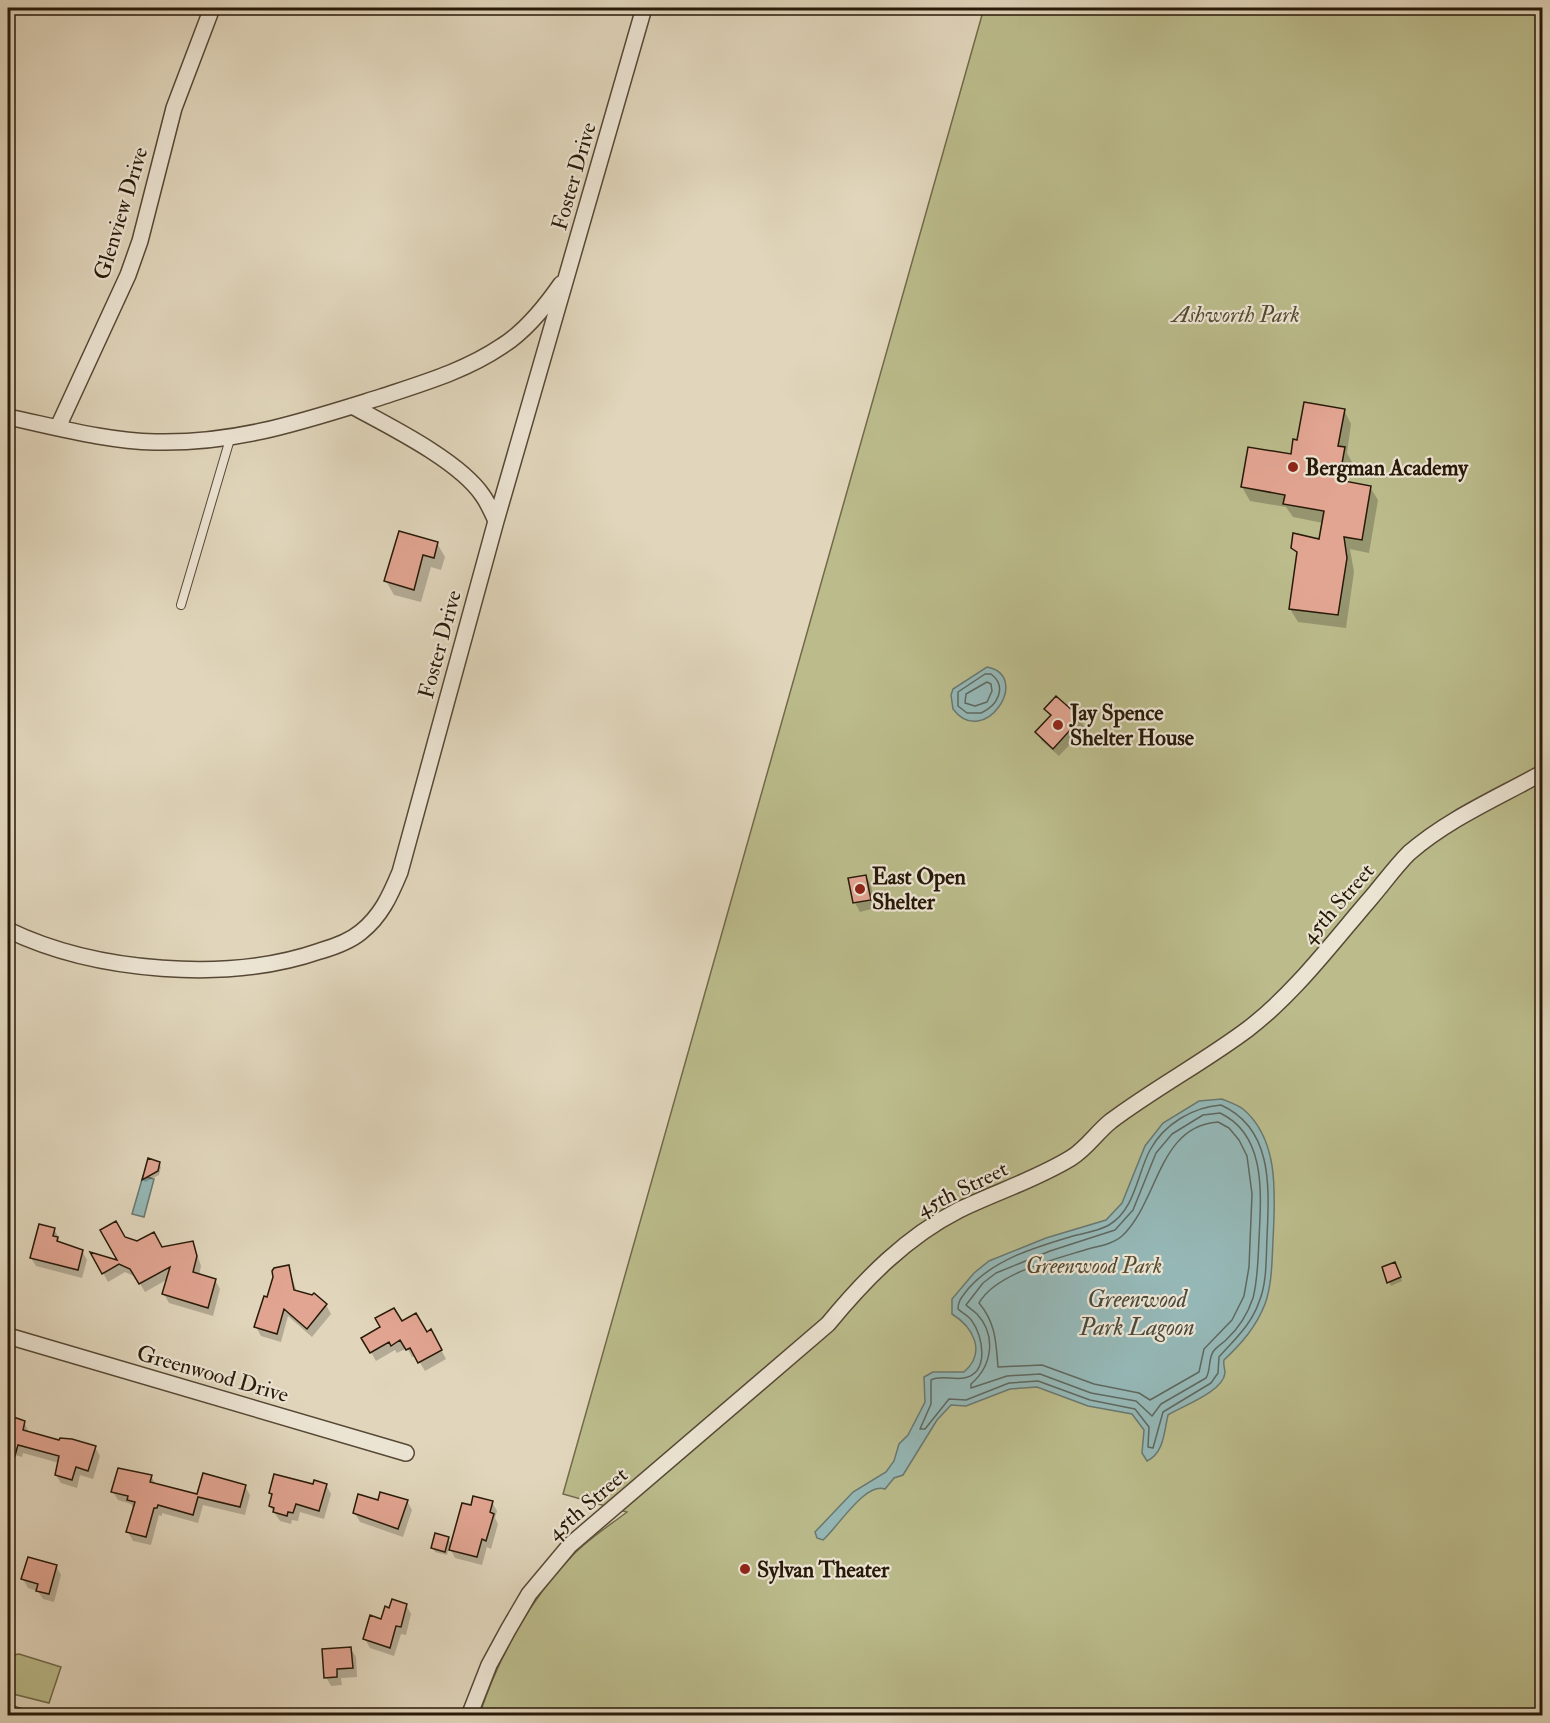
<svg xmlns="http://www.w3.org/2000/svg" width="1550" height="1723" font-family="'IM FELL Double Pica',serif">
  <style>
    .green { fill: #bbbb8b; stroke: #716a4a; stroke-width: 1.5 }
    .water { fill: #95b8b7; stroke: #697871; stroke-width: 1.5 }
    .shadow { fill: #0003 }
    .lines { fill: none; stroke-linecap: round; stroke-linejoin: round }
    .shore { stroke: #5e6860; stroke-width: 1.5 }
    .building { fill: #e2a592; stroke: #271908; stroke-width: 1.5 }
    .service-casing { stroke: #564835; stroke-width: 10 }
    .minor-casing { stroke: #564835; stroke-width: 18 }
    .service { stroke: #ece4d3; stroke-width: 8 }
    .minor { stroke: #ece4d3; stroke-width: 15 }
    .poi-dot { fill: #8f2418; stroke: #ece4d3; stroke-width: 2 }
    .labels { text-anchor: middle; stroke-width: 4.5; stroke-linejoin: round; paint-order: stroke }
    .street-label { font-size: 22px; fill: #271908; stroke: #ece4d3 }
    .park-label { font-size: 22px; font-style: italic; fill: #534a2f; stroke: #ece4d3 }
    .poi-label { font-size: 22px; font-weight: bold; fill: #271908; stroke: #ece4d3; text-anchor: start }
    .water-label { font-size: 24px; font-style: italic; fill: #48493d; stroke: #ece4d3 }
  </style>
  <rect width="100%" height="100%" fill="#e1d6bc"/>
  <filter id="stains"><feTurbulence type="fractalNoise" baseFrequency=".00333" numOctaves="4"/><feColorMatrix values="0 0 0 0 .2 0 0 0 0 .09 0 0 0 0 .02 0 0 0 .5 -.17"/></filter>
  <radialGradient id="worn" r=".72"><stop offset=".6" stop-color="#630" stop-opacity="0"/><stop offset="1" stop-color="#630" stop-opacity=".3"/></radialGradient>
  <path class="green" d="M984 8H1542V1715L479 1716C498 1658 530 1599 572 1556 588 1539 609 1526 627 1512L563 1494Z
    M19 1654 61 1667 49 1703 9 1693 8 1696V1656Z"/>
  <path class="water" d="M987 667C1033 676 984 750 953 709L951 695 953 689Z
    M1222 1099C1229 1102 1238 1105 1243 1109 1280 1140 1275 1197 1273 1240 1272 1261 1272 1285 1265 1304 1256 1327 1242 1343 1224 1360 1223 1365 1225 1369 1225 1373 1223 1392 1182 1406 1168 1415 1164 1432 1164 1453 1147 1461L1142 1453 1144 1430 1132 1414 1088 1406 1037 1387 1010 1389 966 1406 951 1405 937 1420 903 1475 894 1478 885 1489C865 1482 838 1527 823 1540L817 1538 815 1532 853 1492 886 1472 894 1461 899 1444 908 1435 925 1402 924 1377 933 1372H964C987 1352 973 1327 952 1314V1299L974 1273 989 1261 1046 1238 1106 1220 1122 1203 1145 1146 1163 1123 1199 1101Z
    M143 1176 154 1179 144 1217 132 1214Z"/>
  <path class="shadow" d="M1344 410 1351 424 1347 453 1352 462 1348 483 1370 487 1378 500 1369 553 1350 549 1354 572 1346 628 1298 622 1290 609 1298 556 1293 548 1321 541 1323 523 1293 517 1286 507 1250 501 1242 487 1292 456 1298 442Z
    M437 543 445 557 441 570 431 567 421 602 394 595 386 581Z
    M1046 709 1080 719 1085 728 1059 756 1042 741 1037 733 1050 717Z
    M866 876 871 885 875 908 860 912 855 903 850 879Z
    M159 1163 161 1167 159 1175 145 1182 143 1179Z
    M54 1229 59 1238 58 1242 82 1251 87 1260 82 1278 36 1266 31 1258Z
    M125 1239 162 1249 193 1242 201 1266 199 1276 215 1280 220 1289 213 1316 169 1303 164 1294 168 1279 145 1292 136 1277 125 1272 108 1282 93 1254 120 1262Z
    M288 1266 297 1292 314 1295 326 1305 331 1314 312 1337 288 1316 281 1342 261 1336 256 1327 268 1299Z
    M1397 1268 1402 1281 1391 1286 1389 1282Z
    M401 1323 427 1334 431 1331 446 1359 425 1371 416 1356 412 1357 407 1348 397 1353 395 1350 376 1361 363 1338Z
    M8 1417 24 1422 29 1433 60 1442 95 1447 100 1456 93 1479 80 1475 77 1488 61 1483 56 1475 59 1463 23 1453 22 1457 8 1453Z
    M151 1476 156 1485 199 1496 245 1486 250 1495 245 1515 203 1505 198 1523 162 1513V1516L159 1515 151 1545 133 1541 128 1532 134 1509 131 1504 118 1500 113 1492Z
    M326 1485 331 1494 324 1519 300 1512 298 1521 292 1520 291 1524 280 1521 270 1506 273 1497 270 1493Z
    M407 1501 412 1510 403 1537 360 1522 355 1513 379 1502Z
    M492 1502 497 1511 495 1518 498 1524 491 1549 487 1547 482 1565 455 1558 449 1547 447 1555 435 1552 433 1548 448 1539 452 1545 472 1507Z
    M56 1566 61 1575 54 1602 43 1599 38 1591 28 1588 23 1579Z
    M406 1605 411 1614 406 1635 401 1634 394 1656 370 1648 365 1639 390 1609Z
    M351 1649 356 1657 357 1677 341 1678 342 1685 331 1686 326 1677Z"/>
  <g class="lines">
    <path class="shore" d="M985 674H991C1008 687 997 706 981 713H967L958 706V692Z
      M987 682 991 684 992 691 987 702 975 706 965 703 966 694Z
      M1221 1105C1274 1129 1269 1189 1267 1238 1266 1259 1267 1283 1259 1302 1251 1325 1235 1339 1219 1357L1218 1373 1211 1383 1163 1412 1153 1448 1148 1447 1149 1427 1135 1409 1090 1400 1038 1381 1009 1383 966 1400 949 1399 925 1429H920L931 1404V1380C940 1375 953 1380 964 1378 990 1373 983 1336 972 1321 969 1316 962 1313 958 1309 958 1300 963 1296 968 1289 994 1259 1036 1247 1073 1236 1084 1233 1099 1231 1109 1225 1135 1210 1137 1174 1150 1150 1164 1124 1193 1107 1221 1105Z
      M1220 1113C1267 1135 1261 1195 1259 1239 1258 1258 1258 1279 1253 1298 1248 1313 1238 1329 1226 1340 1222 1344 1216 1347 1213 1352 1208 1360 1211 1370 1206 1378L1161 1404 1152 1416 1136 1401 1091 1393 1040 1374 1007 1376 971 1388V1384C992 1366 997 1336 977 1314 973 1310 969 1308 966 1305L983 1283 996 1273 1050 1251 1115 1230 1133 1210 1156 1153 1172 1134 1203 1115Z
      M1218 1122 1229 1128 1239 1140 1247 1156 1252 1194 1249 1267 1244 1296 1232 1320 1204 1349 1199 1372 1150 1400 1139 1393 1094 1384 1042 1365 998 1367C996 1343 996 1323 979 1303 996 1273 1056 1259 1088 1249 1099 1246 1113 1244 1122 1236 1159 1201 1158 1126 1218 1122Z"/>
  </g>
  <path class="building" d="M1304 402 1345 409 1338 446 1345 447 1339 480 1371 486 1362 540 1344 537 1347 558 1338 615 1289 609 1297 552 1291 548 1293 533 1319 539 1324 511 1283 504 1285 495 1241 487 1248 447 1291 454 1293 439 1297 440Z
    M399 531 438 542 434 558 423 555 414 590 384 581Z
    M1056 696 1081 718 1053 749 1035 732 1051 715 1044 709Z
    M866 875 871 900 853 903 848 878Z
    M148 1158 160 1162 158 1171 142 1180Z
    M116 1221 125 1237 137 1241 154 1232 162 1247 193 1241 197 1256 193 1272 216 1279 208 1308 162 1294 170 1267 139 1284 130 1269 119 1264 102 1274 90 1252 117 1260 100 1230Z
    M39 1224 55 1228 53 1236 58 1237 57 1241 83 1250 78 1270 30 1258Z
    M1395 1262 1401 1277 1387 1283 1382 1267Z
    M289 1265 294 1290 312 1295 314 1293 327 1304 307 1329 284 1309 277 1334 254 1327 264 1296 267 1297 273 1277 272 1271 274 1268Z
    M394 1308 402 1321 416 1313 427 1332 431 1329 442 1350 418 1363 410 1348 406 1350 400 1340 391 1346 389 1342 370 1353 361 1338 380 1327 375 1318Z
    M8 1415 25 1421 23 1430 59 1440 60 1438 72 1439 96 1446 88 1471 76 1467 72 1480 55 1475 59 1456 18 1445 11 1469 8 1468Z
    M118 1468 152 1475 150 1482 197 1494 203 1473 246 1485 240 1507 198 1497 193 1515 158 1505 157 1508H154L146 1537 126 1532 135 1502 127 1500 128 1496 111 1492Z
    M274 1474 313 1484 314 1480 327 1484 319 1511 296 1504 293 1513 288 1512 287 1516 273 1512 274 1508 269 1506 272 1494 269 1493Z
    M380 1492 408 1500 398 1529 353 1513 358 1494 378 1500Z
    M473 1496 493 1501 490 1512 494 1514 486 1541 482 1539 477 1557 449 1550 462 1503 471 1505Z
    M435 1533 449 1537 445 1552 431 1548Z
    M28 1557 57 1565 49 1594 36 1591 38 1584 21 1579Z
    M392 1599 407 1604 401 1627 396 1626 390 1648 363 1639 370 1615 381 1619 385 1606 389 1608Z
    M351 1647 353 1668 337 1669V1677L324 1678 322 1649Z"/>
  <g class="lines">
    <g class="service-casing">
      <path id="service" d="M181 605 230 439
        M12 1710 31 1716"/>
    </g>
    <g class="minor-casing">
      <path id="minor" d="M352 406C389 426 460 461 483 496 488 503 492 512 496 521
        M8 417C56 427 106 441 155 442 237 444 304 421 381 397 423 383 465 371 502 346 526 331 545 307 561 284
        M58 427 128 275 140 241 174 108 212 8
        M8 930C95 972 228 983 320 951 334 947 349 942 361 932 381 916 390 896 400 872L496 521 644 8
        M8 1336 406 1453
        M469 1716 489 1665 508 1630 529 1594 570 1545 828 1324C865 1279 906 1237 959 1210 996 1192 1035 1180 1071 1158 1086 1149 1097 1132 1111 1121 1155 1088 1204 1062 1248 1029 1295 993 1332 943 1370 899 1383 884 1395 867 1409 853 1448 819 1497 798 1542 773"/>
    </g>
    <use href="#service" class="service"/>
    <use href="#minor" class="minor"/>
  </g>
  <g class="poi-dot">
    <circle cx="1293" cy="467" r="6"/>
    <circle cx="1058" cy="725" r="6"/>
    <circle cx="860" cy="889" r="6"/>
    <circle cx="745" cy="1569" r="6"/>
  </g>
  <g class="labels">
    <g class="street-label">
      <text transform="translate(573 176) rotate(-74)" y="8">Foster Drive</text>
      <text transform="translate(120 213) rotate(-73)" y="8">Glenview Drive</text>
      <text transform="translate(439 644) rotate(-75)" y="8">Foster Drive</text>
      <text transform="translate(1337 903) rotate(-49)" y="8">45th Street</text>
      <text transform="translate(962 1188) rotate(-26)" y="8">45th Street</text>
      <text transform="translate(213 1373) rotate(16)" y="8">Greenwood Drive</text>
      <text transform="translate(587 1503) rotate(-41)" y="8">45th Street</text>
    </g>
    <g class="park-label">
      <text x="1236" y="322">Ashworth Park</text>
      <text x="1094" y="1273">Greenwood Park</text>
    </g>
    <g class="poi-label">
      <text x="1305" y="475">Bergman Academy</text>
      <text x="1070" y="720">Jay Spence<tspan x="1070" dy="25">Shelter House</tspan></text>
      <text x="872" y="884">East Open<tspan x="872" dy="25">Shelter</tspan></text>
      <text x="757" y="1577">Sylvan Theater</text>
    </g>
    <g class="water-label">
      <text x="1137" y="1307">Greenwood<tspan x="1137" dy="28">Park Lagoon</tspan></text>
    </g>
  </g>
  <rect width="1550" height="1723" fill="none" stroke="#e1d6bc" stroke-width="30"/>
  <rect x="9" y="9" width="1532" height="1705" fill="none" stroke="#271908" stroke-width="3"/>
  <rect x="15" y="15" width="1520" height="1693" fill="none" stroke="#271908" stroke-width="1.5"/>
  <rect width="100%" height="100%" filter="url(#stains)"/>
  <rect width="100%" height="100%" fill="url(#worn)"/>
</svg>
